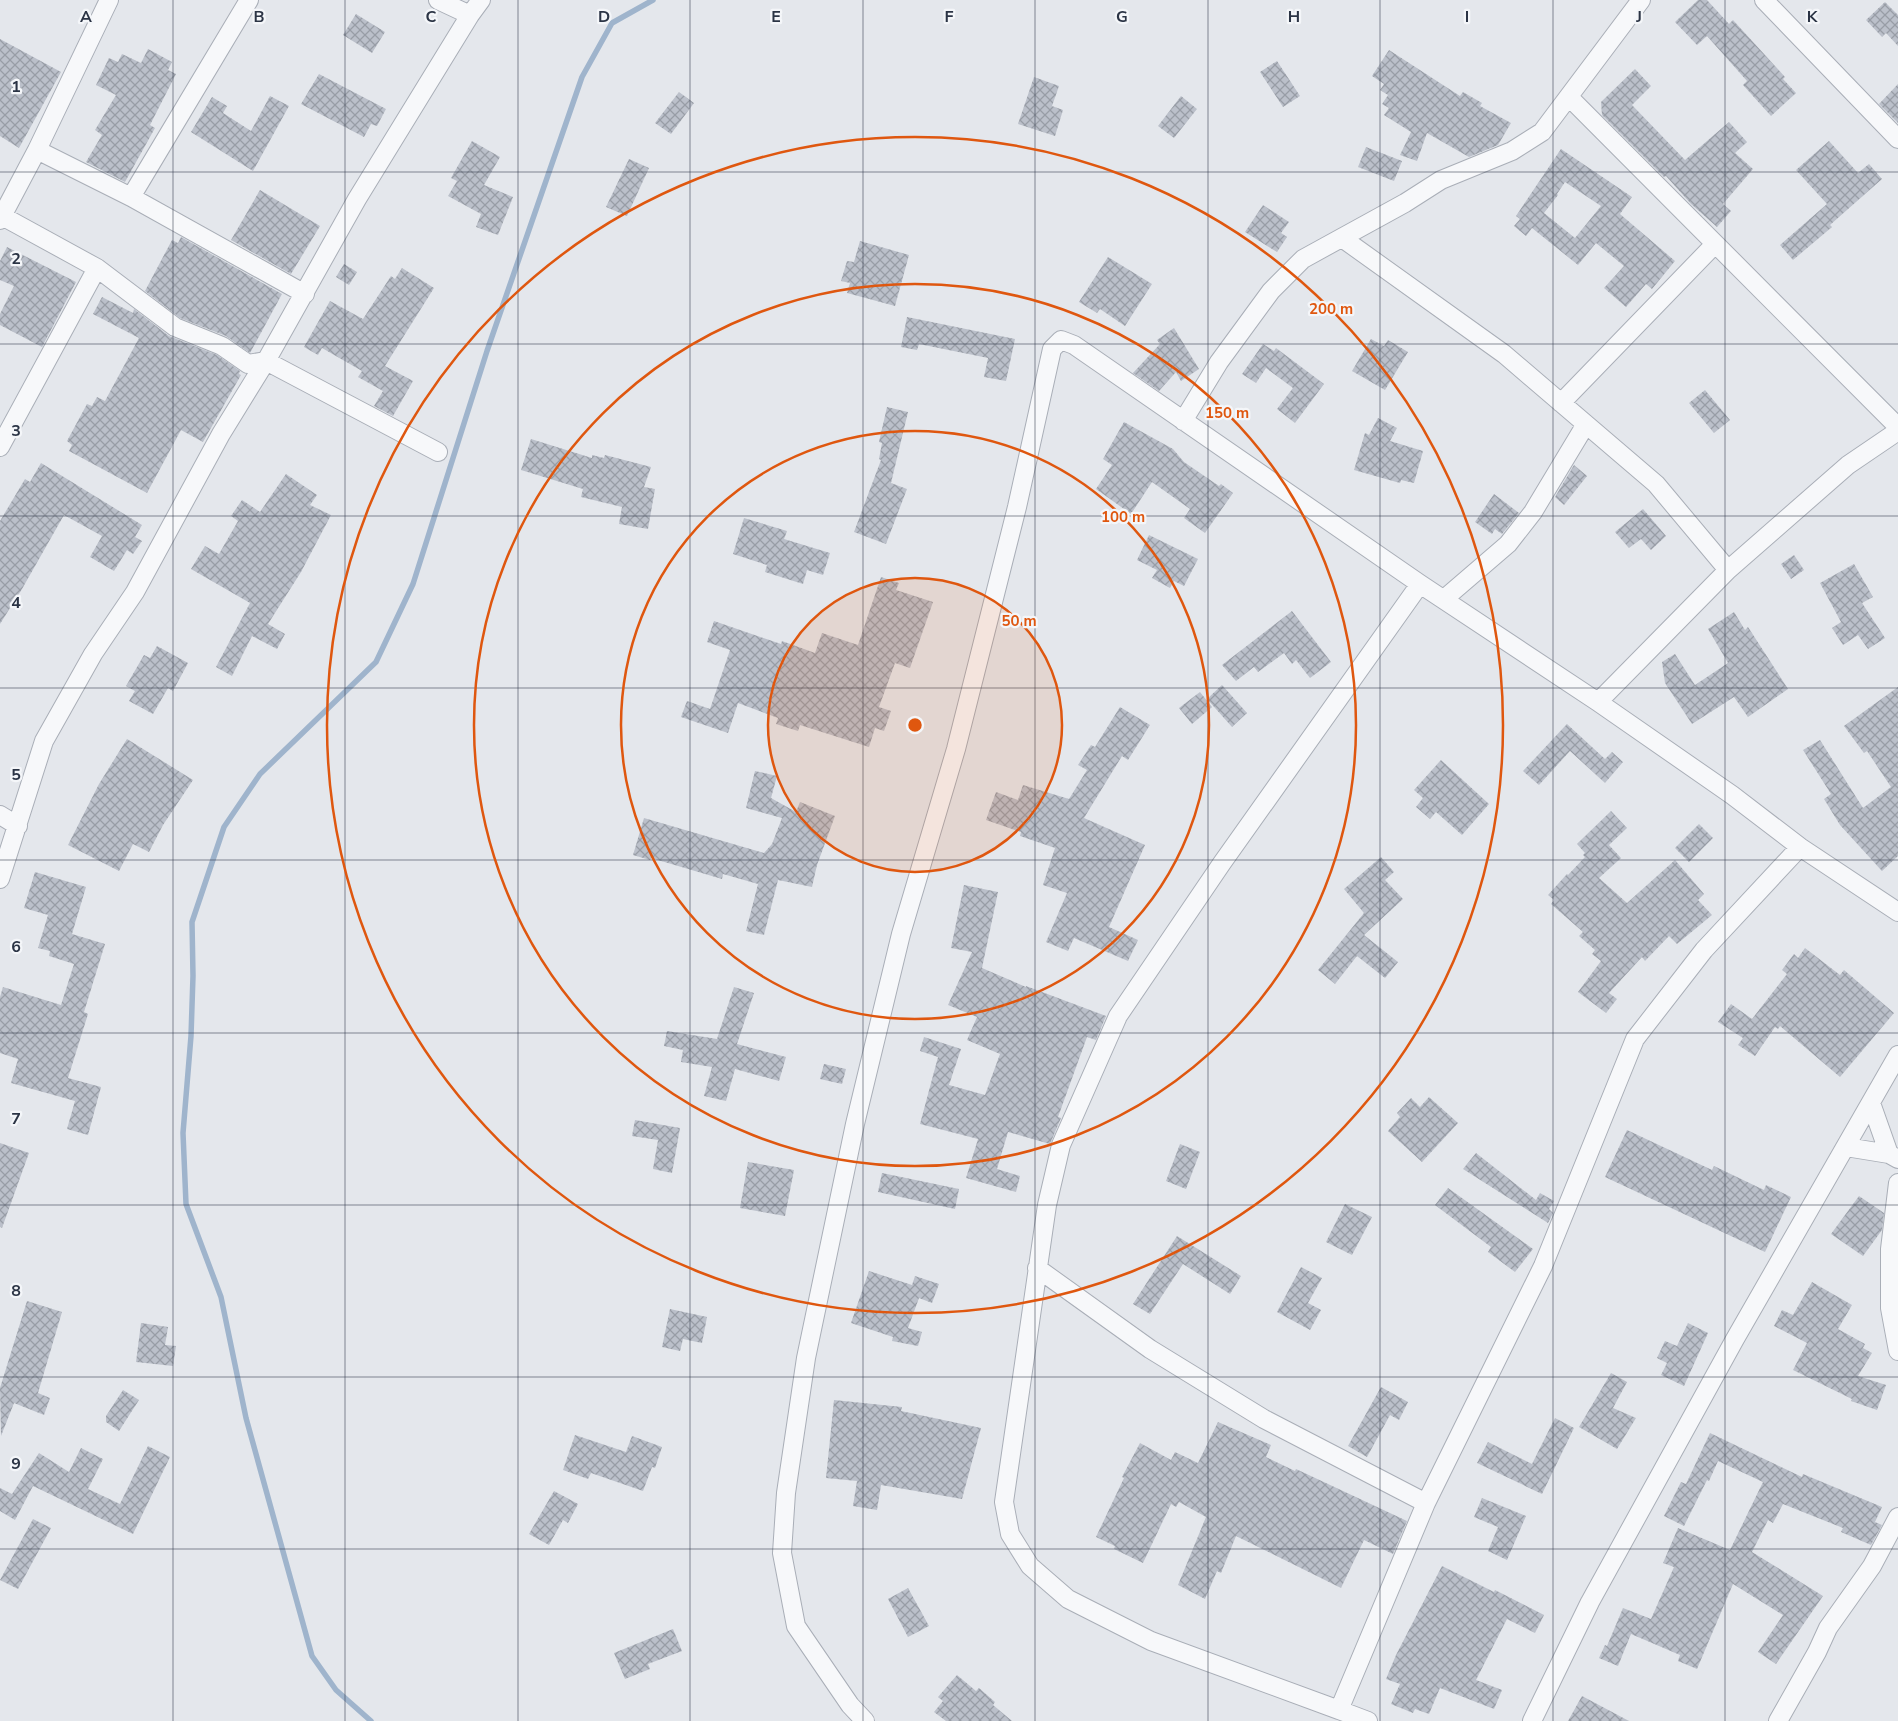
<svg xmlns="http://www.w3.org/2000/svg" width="1898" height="1721" font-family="'Nunito Sans',sans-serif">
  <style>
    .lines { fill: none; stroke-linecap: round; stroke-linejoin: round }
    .stream { stroke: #9fb4cc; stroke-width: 5.5 }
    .building { fill: url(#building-cross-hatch); fill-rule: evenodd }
    .street-casing { stroke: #a9aeb7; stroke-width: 20 }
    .street { stroke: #f7f8fa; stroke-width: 18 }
    .grid { fill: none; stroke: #2b3445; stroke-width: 1; stroke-opacity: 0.55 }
    .ring { fill: none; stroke: #df570f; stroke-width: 2.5 }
    .grid-label { font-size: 16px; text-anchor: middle; font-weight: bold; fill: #2b3445; stroke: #f4f6f9; stroke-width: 4.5; stroke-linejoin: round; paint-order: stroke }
    .centre { fill: #df570f; stroke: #f4f6f9; stroke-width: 2.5 }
    .ring-label { font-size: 15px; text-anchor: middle; font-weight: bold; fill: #df570f; stroke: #f4f6f9; stroke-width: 4.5; stroke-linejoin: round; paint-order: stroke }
  </style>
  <defs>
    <pattern id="building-cross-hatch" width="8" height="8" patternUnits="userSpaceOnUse" patternTransform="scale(1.25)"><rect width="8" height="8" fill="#bbc0ca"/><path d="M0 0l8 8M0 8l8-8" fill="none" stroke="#989da6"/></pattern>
  </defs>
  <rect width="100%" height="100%" fill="#e4e7ec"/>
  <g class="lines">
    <path class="stream" d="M371 1721 336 1690 312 1656 246 1418 221 1297 186 1204 183 1133 191 1036 193 976 192 922 224 827 260 774 376 662 413 584 487 351 582 77 612 23 653 0"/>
  </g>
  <path class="building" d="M1698 0H1707L1729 24 1733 20 1785 77 1783 79 1796 93 1771 116 1743 85 1747 81 1707 36 1697 45 1675 22Z
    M1885 2 1898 15V46L1886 33 1882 37 1866 20Z
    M356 14 385 32 372 53 343 35Z
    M0 39 61 72 19 148 0 136Z
    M148 49 172 62 168 70 176 74 150 125 155 128 125 182 86 162 102 135 95 130 116 95 96 85 109 58 118 62 122 54 141 63Z
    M1389 50 1460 96 1463 92 1482 103 1480 106 1511 123 1498 145 1469 157 1427 133 1417 161 1400 155 1411 132 1384 115 1389 108 1382 104 1388 95 1380 90 1384 84 1372 76Z
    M1277 61 1300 96 1283 107 1260 72Z
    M1635 69 1651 86 1632 105 1685 160 1729 122 1747 142 1735 153 1753 169 1723 204 1731 211 1717 227 1691 204 1666 176 1664 177 1602 115 1601 102Z
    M319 74 386 109 377 126 371 124 364 137 301 104Z
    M1034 77 1059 86 1052 106 1063 110 1055 136 1018 124Z
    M1898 84V123L1879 104Z
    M679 92 694 103 671 134 655 123Z
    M270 96 289 106 253 171 191 132 212 97 227 106 223 113 251 131Z
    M1181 96 1197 109 1174 138 1158 126Z
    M472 141 500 157 484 185 513 197 498 235 476 227 481 214 448 196 457 181 451 178Z
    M1829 141 1858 173 1869 164 1882 179 1830 225 1832 227 1793 260 1780 245 1827 204 1796 170Z
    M1366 147 1402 161 1394 181 1358 167Z
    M1561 149 1632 197 1620 214 1675 261 1652 289 1646 284 1626 307 1604 288 1624 266 1596 243 1578 265 1532 228 1526 236 1514 226 1520 219 1516 216ZM1565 182 1601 206 1575 238 1544 213 1558 195 1557 194Z
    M629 159 649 168 627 216 606 207Z
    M260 190 320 226 291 274 231 240Z
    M1263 205 1289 222 1281 233 1287 237 1277 252 1245 232Z
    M181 237 282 294 250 353 226 336 180 318 145 291 172 240 178 243Z
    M860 241 909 255 895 306 847 293 850 283 841 281 847 261 854 262Z
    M7 247 76 282 42 347 0 325V314L14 286 0 280V261Z
    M1108 257 1152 284 1125 326 1100 309 1097 313 1079 302Z
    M344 264 357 272 349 285 336 277Z
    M402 268 434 288 385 366 413 381 393 416 374 406 383 391 358 377 362 371 322 348 318 355 304 347 330 301 363 319 391 276 395 279Z
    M102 297 133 313 134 309 169 336 217 355 240 371 239 374 241 375 203 442 181 430 147 493 69 451 72 445 67 441 87 404 92 406 97 397 105 401 139 338 93 314Z
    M907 317 1015 339 1006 381 984 377 988 358 919 344 917 350 901 347Z
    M1174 328 1199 369 1181 381 1176 372 1159 391 1133 373 1160 344 1157 340Z
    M1371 339 1384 346 1388 340 1408 352 1385 390 1352 371Z
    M1263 344 1274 351 1276 348 1324 384 1295 423 1277 409 1293 388 1266 368 1256 383 1242 374Z
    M1705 390 1730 420 1714 433 1689 403Z
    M887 407 908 412 891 483 907 489 886 544 854 532 881 460 879 459 882 443 879 442Z
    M1378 418 1397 428 1390 441 1423 451 1414 483 1401 480 1400 483 1354 470 1365 433 1369 435Z
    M1124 422 1173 449 1184 462 1219 486 1221 484 1233 493 1205 533 1184 518 1190 509 1152 482 1131 514 1096 489 1112 465 1103 459Z
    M531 439 592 458V455L604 458 605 455 651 467 644 487 655 489 648 529 619 524 622 507 581 497 583 489 521 470Z
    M41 463 142 525 135 537 142 541 133 554 127 550 114 571 90 557 102 536 64 515 22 589 0 624V521L25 479 30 482Z
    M1574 465 1587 476 1564 505 1555 497Z
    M286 474 317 495 310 505 331 515 301 572 268 624 285 634 277 649 252 636 232 676 216 667 250 603 191 569 205 546 219 554 238 521 231 516 242 500 260 512Z
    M1494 494 1519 513 1502 534 1495 529 1492 534 1475 522Z
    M1643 509 1666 536 1651 550 1641 539 1629 548 1615 532Z
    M744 518 787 531 784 539 830 553 823 575 807 570 803 584 765 572 767 565 733 554Z
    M1149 535 1198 559 1184 586 1174 581 1170 588 1152 578 1157 570 1137 560Z
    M1794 555 1804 570 1791 579 1781 564Z
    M1854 564 1873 597 1862 603 1885 638 1868 649 1858 635 1843 645 1832 628 1841 622 1820 583Z
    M881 577 899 583 896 590 933 602 910 668 895 663 879 707 891 711 884 731 875 728 869 747 800 725 798 731 776 724 778 718 738 703 728 733 681 717 687 701 710 709 730 650 707 642 714 621 781 644 782 641 815 653 822 633 858 645Z
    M1292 611 1331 662 1310 678 1296 660 1292 664 1284 653 1258 672 1254 667 1236 681 1222 665Z
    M1734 612 1745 630 1748 627 1788 689 1748 717 1734 697 1692 724 1665 683 1662 662 1675 654 1695 685 1728 663 1708 629Z
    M157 646 188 663 173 691 168 688 153 714 129 701 135 691 126 686 144 655 150 658Z
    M1222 685 1247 713 1232 727 1207 699Z
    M1898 687V856L1882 871 1840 825 1824 799 1831 794 1803 750 1820 740 1863 808 1891 787 1867 751 1864 753 1844 726Z
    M1200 692 1212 707 1192 724 1179 708Z
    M1120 707 1150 725 1128 760 1122 756 1084 818 1145 845 1109 927 1138 940 1128 961 1074 938 1068 951 1046 942 1067 893 1043 885 1055 848 1020 836 1021 832 986 820 996 792 1018 800 1023 785 1069 799 1087 770 1078 765 1091 745 1095 747Z
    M1567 724 1605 759 1612 752 1623 762 1605 783 1570 751 1539 785 1523 771Z
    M127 739 193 780 163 825 149 852 133 844 119 871 68 845 99 784Z
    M1441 760 1489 804 1462 835 1436 812 1430 819 1416 807 1423 798 1414 790Z
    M755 771 777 776 771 798 796 812 800 802 835 816 817 865 812 887 778 880 764 935 746 931 758 884 723 874 722 879 651 858 650 860 633 855 644 818 764 853 772 844 782 818 746 808Z
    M1611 811 1627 828 1609 845 1621 858 1599 878 1627 903 1675 860 1704 894 1698 900 1712 915 1677 944 1669 936 1645 961 1642 957 1609 993 1617 999 1606 1013 1578 992 1601 961 1592 954 1595 950 1579 936 1583 932 1551 904 1554 900 1548 895 1567 874 1568 875 1585 857 1583 855 1585 853 1577 844Z
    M1699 824 1713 838 1689 862 1675 848Z
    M1381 857 1394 872 1385 880 1403 899 1364 935 1398 962 1385 978 1357 956 1335 984 1318 970 1364 913 1344 889Z
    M35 872 86 887 72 934 105 944 84 1012 88 1014 68 1078 101 1087 88 1135 67 1129 75 1101 11 1083 18 1059 0 1053V997L3 987 61 1005 74 964 49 956 50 951 38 948 48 915 24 908Z
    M964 885 998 892 982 968 1026 987V986L1106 1016 1096 1040 1087 1037 1058 1117 1061 1118 1050 1144 1008 1132 997 1169 1020 1176 1016 1192 966 1178 978 1139 920 1124 938 1057 920 1051 924 1037 961 1049 949 1085 985 1095 1000 1054 967 1040 977 1017 948 1005 972 952 951 948Z
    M1805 948 1840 975 1844 970 1894 1013 1840 1077 1780 1026 1778 1029 1775 1027 1755 1056 1738 1045 1743 1038 1718 1022 1731 1004 1752 1019 1787 974 1782 970 1794 954 1798 958Z
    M734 987 754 993 737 1044 786 1057 779 1081 735 1069 726 1101 704 1096 712 1067 681 1062 683 1050 664 1046 667 1031 717 1039Z
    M824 1064 846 1069 842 1084 820 1079Z
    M1429 1097 1458 1123 1422 1162 1388 1131 1400 1117 1397 1113 1411 1098 1420 1107Z
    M635 1120 680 1128 672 1173 653 1169 658 1140 632 1136Z
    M1627 1130 1712 1170 1714 1166 1764 1190 1766 1185 1791 1197 1765 1252 1605 1177Z
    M0 1143 29 1153 2 1228 0 1227Z
    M1180 1144 1200 1152 1186 1189 1166 1181Z
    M1476 1153 1536 1200 1540 1193 1554 1201 1549 1209 1553 1213 1548 1223 1463 1169Z
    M748 1162 794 1170 785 1216 740 1208Z
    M882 1173 959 1189 955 1209 878 1192Z
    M1448 1188 1533 1249 1515 1272 1488 1252 1491 1247 1435 1205Z
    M1859 1196 1884 1213 1882 1230 1863 1256 1831 1234Z
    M1345 1204 1372 1217 1352 1255 1326 1242Z
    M1177 1236 1241 1276 1230 1294 1183 1264 1150 1314 1133 1304Z
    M1301 1267 1322 1278 1308 1303 1321 1310 1310 1330 1277 1312Z
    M869 1271 912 1285 915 1276 939 1284 932 1303 919 1298 908 1328 922 1332 918 1346 892 1341 893 1337 851 1323Z
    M1812 1282 1852 1305 1838 1329 1865 1344 1863 1348 1872 1353 1858 1376 1886 1385 1877 1410 1851 1401 1852 1399 1793 1370 1807 1343 1774 1326 1782 1310 1793 1315Z
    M27 1301 62 1312 38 1393 50 1398 44 1415 14 1403 1 1436 0 1388Z
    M670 1309 707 1317 702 1343 683 1339 680 1351 662 1347Z
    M141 1323 168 1327 165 1345 176 1346 173 1366 136 1362Z
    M1688 1323 1708 1333 1684 1386 1661 1375 1667 1363 1657 1358 1665 1341 1677 1346Z
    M1611 1373 1627 1382 1613 1408 1636 1418 1617 1449 1579 1427Z
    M1381 1387 1408 1402 1399 1420 1390 1415 1367 1457 1348 1446Z
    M123 1390 139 1400 119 1431 106 1422V1416Z
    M834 1400 902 1407 901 1411 981 1428 962 1499 881 1485 877 1510 853 1506 857 1481 826 1478Z
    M1555 1418 1574 1428 1542 1494 1477 1463 1488 1442 1532 1464Z
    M1218 1422 1271 1445 1266 1457 1295 1471 1296 1469 1407 1521 1393 1554 1364 1540 1341 1588 1236 1536 1221 1573 1217 1571 1205 1599 1178 1585 1206 1517 1179 1502 1176 1507 1171 1504 1143 1563 1114 1549 1115 1546 1096 1537 1124 1478 1122 1477 1140 1443 1171 1460 1175 1452 1198 1463Z
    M1710 1433 1802 1477 1803 1474 1882 1507 1875 1522 1882 1525 1871 1545 1841 1532 1843 1528 1783 1504 1773 1523 1768 1520 1752 1552 1823 1596 1776 1664 1758 1652 1783 1615 1733 1584 1697 1669 1678 1661 1680 1655 1631 1634 1618 1666 1599 1658 1605 1645 1607 1646 1623 1608 1651 1619 1674 1567 1663 1563 1678 1528 1730 1550 1763 1482 1718 1461 1709 1481 1707 1480 1684 1526 1664 1516 1681 1482 1686 1484Z
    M575 1435 626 1452 632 1436 662 1447 655 1468 652 1467 643 1491 591 1473 588 1479 563 1470Z
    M148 1446 170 1457 133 1534 33 1486 15 1520 0 1511V1488L12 1494 39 1453 69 1472 81 1448 103 1459 88 1489 120 1504Z
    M554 1491 578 1504 568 1523 563 1520 549 1545 529 1534Z
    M1482 1498 1526 1516 1507 1560 1488 1551 1498 1527 1474 1517Z
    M33 1519 51 1528 18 1589 0 1580Z
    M1442 1566 1494 1592 1495 1590 1544 1615 1535 1633 1507 1619 1476 1680 1502 1690 1494 1709 1440 1688 1429 1714 1415 1709 1413 1713 1391 1704 1400 1684 1386 1679 1396 1655Z
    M908 1588 929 1626 908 1637 888 1599Z
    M673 1629 682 1651 648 1664 650 1669 625 1679 614 1653Z
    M957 1675 976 1691 979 1688 995 1702 993 1705 1012 1721H946L934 1712 943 1701 938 1697Z
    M1582 1696 1629 1721H1568Z"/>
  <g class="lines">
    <g class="street-casing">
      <path id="street" d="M438 0 470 15
        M1764 0 1898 139
        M1569 97 1898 427
        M37 150 131 197 305 294
        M131 197 249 0
        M2 216 97 268 175 327 222 346 248 364 266 361 438 452
        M0 220 37 150 109 0
        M1342 238 1504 354 1656 484 1728 570
        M1561 403 1715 244
        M1183 421 1219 362 1271 291 1303 259 1405 203 1441 180 1512 151 1542 132 1641 0
        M0 447 97 268
        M1444 599 1508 544 1533 512 1586 424
        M1598 702 1728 570 1848 465 1898 431
        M0 815 18 826
        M0 879 44 741 93 654 135 592 221 434 266 361 357 199 470 15 481 0
        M1871 1103 1889 1154
        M1846 1147 1889 1154 1898 1159
        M1898 1183 1890 1249V1308L1898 1351
        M1037 1268 1150 1349 1264 1419 1426 1503
        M1339 1710 1151 1641 1068 1599 1030 1566 1010 1534 1004 1502 1047 1205 1061 1145 1118 1016 1222 863 1420 584
        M865 1721 850 1705 796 1626 782 1553 786 1493 806 1358 855 1124 901 934 956 749 1017 507 1052 349 1061 340 1074 345 1420 584 1598 702 1732 795 1800 847 1898 912
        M1368 1721 1339 1710 1426 1503 1543 1266 1635 1039 1704 950 1800 847
        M1532 1721 1590 1602 1735 1339 1898 1055
        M1778 1721 1817 1652 1828 1628 1872 1566 1898 1517"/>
    </g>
    <use href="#street" class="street"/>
  </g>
  <path class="grid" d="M173 0V1721M345 0V1721M518 0V1721M690 0V1721M863 0V1721M1035 0V1721M1208 0V1721M1380 0V1721M1553 0V1721M1725 0V1721M0 172H1898M0 344H1898M0 516H1898M0 688H1898M0 860H1898M0 1033H1898M0 1205H1898M0 1377H1898M0 1549H1898"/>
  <circle cx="915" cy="725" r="147" fill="#df570f" fill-opacity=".12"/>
  <g class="ring">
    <circle cx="915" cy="725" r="147"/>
    <circle cx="915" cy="725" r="294"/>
    <circle cx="915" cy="725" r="441"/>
    <circle cx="915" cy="725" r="588"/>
  </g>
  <g class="grid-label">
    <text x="86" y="22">A</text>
    <text x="259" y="22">B</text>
    <text x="431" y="22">C</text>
    <text x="604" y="22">D</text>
    <text x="776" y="22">E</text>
    <text x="949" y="22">F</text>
    <text x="1122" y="22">G</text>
    <text x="1294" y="22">H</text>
    <text x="1467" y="22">I</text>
    <text x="1639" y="22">J</text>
    <text x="1812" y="22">K</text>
    <text x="16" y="92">1</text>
    <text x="16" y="264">2</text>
    <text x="16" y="436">3</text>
    <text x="16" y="608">4</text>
    <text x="16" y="780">5</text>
    <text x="16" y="952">6</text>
    <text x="16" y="1124">7</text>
    <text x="16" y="1296">8</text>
    <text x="16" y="1469">9</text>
  </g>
  <circle cx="915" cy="725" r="8" class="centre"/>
  <g class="ring-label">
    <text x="1331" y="314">200 m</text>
    <text x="1227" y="418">150 m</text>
    <text x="1123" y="522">100 m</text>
    <text x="1019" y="626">50 m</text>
  </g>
</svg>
